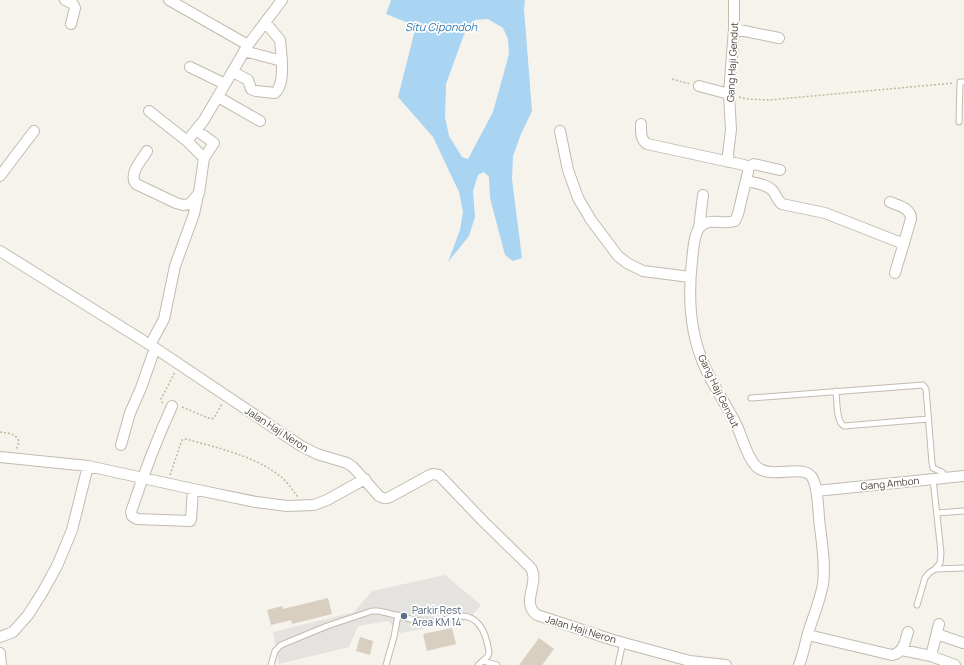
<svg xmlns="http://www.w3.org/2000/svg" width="964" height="665" font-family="Manrope,sans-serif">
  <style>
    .parking { fill: #e5e3e0 }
    .water { fill: #a9d4f2; fill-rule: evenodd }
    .building { fill: #d8cfc1 }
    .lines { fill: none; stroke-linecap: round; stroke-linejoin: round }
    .service-casing { stroke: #c2bbae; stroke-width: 7 }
    .minor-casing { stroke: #c2bbae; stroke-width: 12 }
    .path { stroke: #c4b79f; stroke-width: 1.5; stroke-dasharray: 2 2; stroke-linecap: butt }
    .service { stroke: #fff; stroke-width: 5 }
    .minor { stroke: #fff; stroke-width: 10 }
    .service-dot { fill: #5c6f8a; stroke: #fff; stroke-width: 1.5 }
    .labels { text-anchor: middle; stroke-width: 3.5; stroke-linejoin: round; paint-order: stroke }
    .street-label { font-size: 10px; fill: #4b4439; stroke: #fff }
    .service-label { font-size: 10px; fill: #4e5e75; stroke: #fff; text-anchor: start }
    .water-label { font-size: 11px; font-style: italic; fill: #2e7ab2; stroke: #fff }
  </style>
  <rect width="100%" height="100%" fill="#f6f3ec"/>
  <path class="parking" d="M445 575 481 605 468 620 401 633 388 621 358 626 349 647 279 664 273 632 354 612 372 591Z"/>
  <path class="water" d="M391 0H525L524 9 532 111 521 134 513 156 512 179 522 258 513 261 505 255 490 198 489 177 484 172 478 175 473 191 475 217 469 236 448 262 460 230 463 212 459 192 433 137 398 97 416 26 386 14ZM488 19 503 28 508 39 509 54 493 112 468 159 462 157 449 136 445 117 446 84 466 29 475 20Z"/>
  <path class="building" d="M328 598 332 614 292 624 291 620 271 625 267 610 282 606 283 609Z
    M452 628 456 644 427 651 423 634Z
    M360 637 373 641 370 655 356 651Z
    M539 638 554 649 542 665H519Z"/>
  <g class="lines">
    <g class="service-casing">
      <path id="service" d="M959 122 960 82H964
        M836 391C837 400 836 422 844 426L928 419
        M751 398 923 385 926 389 932 463 933 468 942 472 946 477
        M937 513 964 511
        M935 569 964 568
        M917 605 925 578 929 573 935 569 940 563 941 553 933 479
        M483 661 497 665
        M271 665 275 651 281 645 327 626 372 611H378C395 614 412 621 429 622 438 623 445 619 453 617 478 611 486 632 489 652L488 656 478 665
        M386 665 394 637 398 615
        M618 665 623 642"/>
    </g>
    <g class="minor-casing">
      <path id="minor" d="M65 0 73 4 75 8 71 24
        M169 0 248 45
        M265 22 280 40 282 61
        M734 29 779 38
        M190 67 225 84
        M233 72 248 80 251 89 256 91 275 93C283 85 282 72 282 61L244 51
        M699 86 729 94
        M218 97 260 121
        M149 111 187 141
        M641 124C641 132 640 139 647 144L744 165 748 167
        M196 130 214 143 204 158
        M560 131 568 170 578 198 591 220 618 256 627 263 643 271 690 277
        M147 151C142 160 128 174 136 184L176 203 183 205 190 204 199 193 204 158 187 141 204 120 248 45 282 0
        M729 162 728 154 731 130 729 94 734 29V0
        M748 167V172L738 214 735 221C723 225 709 217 700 227 694 233 693 252 692 261 688 296 690 333 704 365 713 386 726 404 736 424 742 436 746 455 755 465 769 482 805 461 813 479 818 490 818 505 819 518 821 539 826 562 823 584 820 601 813 617 808 633 805 644 803 655 799 665
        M748 167 754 164 780 170
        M0 176 34 131
        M746 181C754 183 767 184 773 191 776 195 777 200 782 204L825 213 904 244
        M890 202C899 206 911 208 911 219L895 273
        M699 228 703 195
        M0 251 155 348 301 446 317 454 347 463 353 467 379 496C383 499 386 499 390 497L430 475 433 474 439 475 482 520 531 568C540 584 520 602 537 615L613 640 690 661 726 665
        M150 345 164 319 175 266 194 214 198 195
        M172 406C156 441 143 476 131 512L132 516 137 519 190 521 191 519 193 489
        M121 445 130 413 141 388 155 348
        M0 457 88 466 193 489 256 502 287 506 314 505 327 500 365 479
        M816 491 964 476
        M937 634 963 643
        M808 635 892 655C904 653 905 641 908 632
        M0 637 13 632 28 615 42 593 57 566 72 530 88 466
        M902 650 931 656 939 624
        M0 653 1 665
        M931 656 955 665"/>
    </g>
    <path class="path" d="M672 79 690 84
      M739 97 747 99 769 100 954 83
      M163 403 162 402 161 399 175 372
      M182 407 211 419 214 418 222 404
      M0 432C8 433 16 433 19 442L16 450
      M170 475 182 440 186 439C217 448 253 455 280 476 287 481 292 490 298 497"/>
    <use href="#service" class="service"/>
    <use href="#minor" class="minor"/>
  </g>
  <circle class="service-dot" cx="404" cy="616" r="4"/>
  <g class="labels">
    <g class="street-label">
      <text transform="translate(732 62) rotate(-87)" y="4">Gang Haji Gendut</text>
      <text transform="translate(719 391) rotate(64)" y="4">Gang Haji Gendut</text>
      <text transform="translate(277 429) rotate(33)" y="4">Jalan Haji Neron</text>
      <text transform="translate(890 483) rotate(-6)" y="4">Gang Ambon</text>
      <text transform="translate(581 629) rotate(17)" y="4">Jalan Haji Neron</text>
    </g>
    <g class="service-label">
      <text x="412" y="614">Parkir Rest<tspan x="412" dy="12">Area KM 14</tspan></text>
    </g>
    <g class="water-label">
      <text x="441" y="31">Situ Cipondoh</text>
    </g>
  </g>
</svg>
